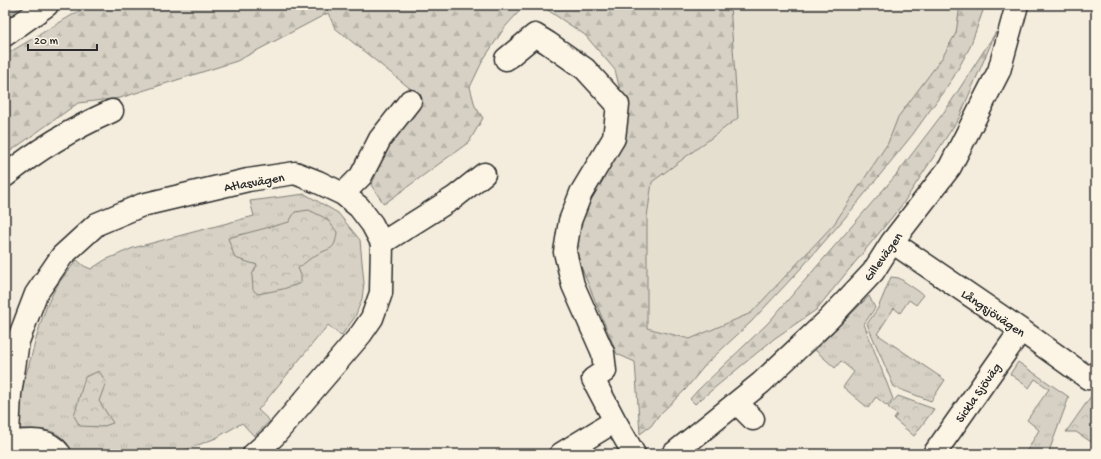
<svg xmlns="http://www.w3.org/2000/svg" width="1101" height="459" font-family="'Gochi Hand',sans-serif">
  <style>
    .built { fill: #e5dfd0 }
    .grass { fill: url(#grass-tufts); stroke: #807e78 }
    .forest { fill: url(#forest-firs); stroke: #807e78 }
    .park { fill: url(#park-crowns); stroke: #807e78 }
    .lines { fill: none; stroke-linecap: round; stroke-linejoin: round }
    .minor-casing { stroke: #2b2b2b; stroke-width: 25 }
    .major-casing { stroke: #2b2b2b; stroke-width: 25 }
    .minor { stroke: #fcf5e5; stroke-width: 22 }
    .major { stroke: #fcf5e5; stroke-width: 22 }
    .labels { text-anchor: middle; stroke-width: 4; stroke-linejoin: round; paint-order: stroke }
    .street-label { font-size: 13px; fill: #2b2b2b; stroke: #fcf5e5 }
  </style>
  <defs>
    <pattern id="grass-tufts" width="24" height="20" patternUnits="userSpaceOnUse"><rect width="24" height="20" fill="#d6d1c4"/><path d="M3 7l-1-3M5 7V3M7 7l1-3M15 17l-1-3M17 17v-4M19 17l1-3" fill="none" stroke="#b8b4a9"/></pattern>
    <pattern id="forest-firs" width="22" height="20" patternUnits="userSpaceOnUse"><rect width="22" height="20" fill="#d6d1c4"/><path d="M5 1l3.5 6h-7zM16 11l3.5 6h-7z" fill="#b8b4a9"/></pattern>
    <pattern id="park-crowns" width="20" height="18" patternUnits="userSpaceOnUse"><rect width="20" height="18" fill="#d6d1c4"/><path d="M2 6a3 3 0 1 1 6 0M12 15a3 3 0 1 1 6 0" fill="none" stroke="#b8b4a9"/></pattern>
  </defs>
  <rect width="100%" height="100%" fill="#f4edde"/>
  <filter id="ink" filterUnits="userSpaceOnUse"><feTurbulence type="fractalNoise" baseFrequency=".025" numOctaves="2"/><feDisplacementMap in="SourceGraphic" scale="8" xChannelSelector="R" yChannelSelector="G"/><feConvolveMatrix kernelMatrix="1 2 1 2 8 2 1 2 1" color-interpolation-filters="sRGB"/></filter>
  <g filter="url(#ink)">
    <path class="built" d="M730 5H976L963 44 834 224 751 313 690 339 647 328V217L652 182 738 118Z"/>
    <path class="grass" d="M10 5H23L5 18V9Z
      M305 194 338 213 360 240 364 283 362 299 355 317 341 336 328 325 258 410 270 421 254 436 242 423 216 438 188 449 171 454H74C69 447 63 436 55 433 48 429 28 429 20 429 16 401 26 376 33 350 38 332 43 312 52 295 59 281 68 271 77 260L84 266 91 269 105 260 133 248 254 216 250 201Z
      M891 277 899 278 924 295 916 305 909 300 900 313 894 308 877 334 945 380 931 401 894 387 867 324 878 308Z
      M869 296 875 308 864 324 893 399 887 406 876 397 868 408 843 387 854 372 841 361 835 368 815 350Z
      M1018 362 1069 397 1048 454H1025L1039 430 1027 420 1049 389 1035 379 1029 388 1010 374Z"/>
    <path class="forest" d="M89 5H525L505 27 483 60 470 87 475 106 483 118 469 142 384 204 371 185 375 177 387 146 422 98 335 28 328 13 237 61 120 98 78 103 5 155V55Z
      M540 5H730L738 118 652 182 647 217V328L690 339 751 313 834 224 888 143 898 117 942 58 956 33 960 5H985L970 47 953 78 913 134 850 212 804 265 751 322 707 363 685 390 659 415 651 426 640 434 635 362 617 354 573 247 577 211 627 118 615 70 585 35Z
      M996 32 959 118 902 205 816 310 775 338 695 404 690 399 697 391 768 323 896 175 947 108Z"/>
    <path class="park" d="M309 210 327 219 337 232C335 252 330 247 316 255 310 258 304 264 298 268L301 275V283L283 289 258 294 253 290 252 275 257 265 235 258 228 238 289 222 295 212Z
      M99 371 106 382 99 401 113 423 101 427 80 426 74 416 85 377Z
      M1096 389V445L1076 432H1066Z
      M898 396 934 409 914 436 894 419 897 415 888 407Z"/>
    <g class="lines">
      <g class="minor-casing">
        <path id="minor" d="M506 59 535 35 548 43 585 69 618 105 614 138 581 193 570 221 565 252 573 285 603 353 605 371 593 379 615 421 634 454
          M5 176C37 150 74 128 112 111
          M343 194 361 176 380 139 410 101
          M892 242 1021 330 1088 378 1096 373
          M382 243 455 197 484 174
          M737 403 753 419
          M7 443C26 441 47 436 60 454
          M7 454 10 394 18 341 36 294 62 256 97 224 142 205 248 180 295 173 318 182 343 194 359 207 372 224 382 243 381 293 372 318 361 334 274 436 254 454
          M561 454 615 421
          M673 454 761 383 829 319 873 272 892 242 950 167 999 71 1017 5
          M934 454 1021 330"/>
      </g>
      <g class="major-casing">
        <path id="major" d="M5 35 47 5"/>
      </g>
      <use href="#minor" class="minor"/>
      <use href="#major" class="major"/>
    </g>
  </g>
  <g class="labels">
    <g class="street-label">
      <text transform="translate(254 181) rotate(-10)" y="5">Atlasvägen</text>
      <text transform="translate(882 256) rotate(-54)" y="5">Gillevägen</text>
      <text transform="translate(994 312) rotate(34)" y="5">Långsjövägen</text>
      <text transform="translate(977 392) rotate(-55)" y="5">Sickla Sjöväg</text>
    </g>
  </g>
  <rect width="1101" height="459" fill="none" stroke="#fcf5e5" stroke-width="20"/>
  <rect x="10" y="10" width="1081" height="439" fill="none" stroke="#2b2b2b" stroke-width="1.5" filter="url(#ink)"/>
  <path d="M28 44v6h69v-6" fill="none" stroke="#2b2b2b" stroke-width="2"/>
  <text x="34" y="44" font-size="12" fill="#2b2b2b" stroke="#fcf5e5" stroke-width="3" paint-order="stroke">20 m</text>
</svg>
